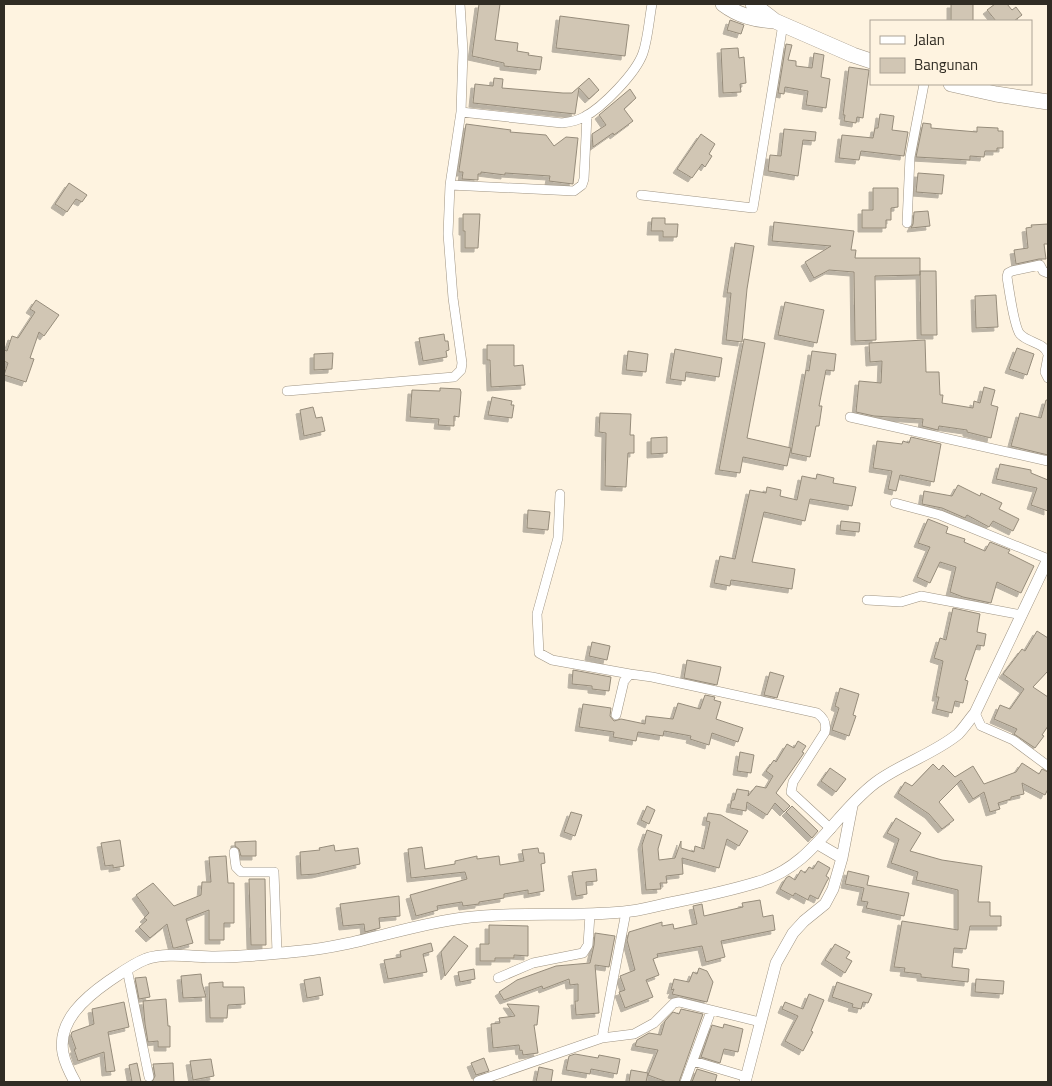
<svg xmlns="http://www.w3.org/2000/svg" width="1052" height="1086" font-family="'Titillium Web',sans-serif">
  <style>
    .building { fill: #d1c6b4; stroke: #968c7b; filter: url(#shadow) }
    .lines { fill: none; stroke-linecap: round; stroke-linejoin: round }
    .minor-casing { stroke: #9f9483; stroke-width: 10 }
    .tertiary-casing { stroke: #9f9483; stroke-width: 12 }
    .trunk-casing { stroke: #9f9483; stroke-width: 16 }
    .minor { stroke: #fff; stroke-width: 9 }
    .tertiary { stroke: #fff; stroke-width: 11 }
    .trunk { stroke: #fff; stroke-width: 15 }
  </style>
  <defs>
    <filter id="shadow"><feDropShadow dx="-4" dy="4" stdDeviation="0" flood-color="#0004"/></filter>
  </defs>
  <rect width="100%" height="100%" fill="#fef3e0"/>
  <path class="building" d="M479 4H500L495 40 518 43 517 51 529 53 528 55 542 57 540 70 504 66V63L472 56Z
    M951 4H973V21H951Z
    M995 4H1007L1012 10 1016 7 1022 15 1014 21H996L987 10Z
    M560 16 629 25 625 56 556 48Z
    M730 20 744 25 741 34 727 30Z
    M786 44 792 45 788 60 796 61V66L812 68 814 53 824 55 821 77 830 79 826 108 806 105 808 91 785 87 784 94 778 93Z
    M738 48 739 58 744 57 746 83 740 84 741 92 723 93 721 49Z
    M849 67 869 70 863 118 857 117 856 123 844 121 845 115H843Z
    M494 78 503 79 502 88 563 93H572L589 78 599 90 589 99 579 88 575 114 473 103 475 84 493 86Z
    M630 89 636 98 624 109 633 121 614 135 613 133 593 147 592 134 606 125 599 115Z
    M880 114 894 116 892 130 908 132 904 156 861 151 859 160 839 158 842 135 873 138 875 128H878Z
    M923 123 931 124V128L977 132V127L998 128V131H1003V148H997V151H985L984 157 970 156V160L916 157Z
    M466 124 511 130 510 132 546 135 554 146 566 137 578 138 573 184 549 181 550 176 505 173V175L481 172V174H478V180L462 179 463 172H459V170Z
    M784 129 816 132 815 141 803 140 798 176 768 171 770 155 781 156Z
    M701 134 715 144 709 154 712 156 705 167 702 164 692 178 677 169Z
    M918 173 944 175 942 194 916 192Z
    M69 183 87 195 82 202 76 199 67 212 55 204Z
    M873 188H898V207L891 208V220H886V228H862V210H873Z
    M928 211 930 226 911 228 913 224 914 212Z
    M463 214H480L478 248H465V231H463Z
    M652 218H665V224H678L677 237H663V231H651Z
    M774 222 854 231 851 250H856L855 258H920V275L875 276 876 340 855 341 854 272 829 270 814 278 805 262 831 246 772 241Z
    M1048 224V244H1044L1046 259H1039L1016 264 1014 250 1028 248 1026 228 1032 227 1031 225Z
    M735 243 754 246 747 289 742 342 726 340 731 293H727Z
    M920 271H936L937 335H921Z
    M996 295 998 327 976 328 975 296Z
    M36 300 59 315 44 336 39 332 30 358 34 359 26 382 4 375 8 363 4 361V350L7 351 12 336 18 338 35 312 30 309Z
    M785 302 824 310 817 343 778 335Z
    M444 334 445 341H448L449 350 446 351 447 357 423 361 419 338Z
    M744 339 765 343 747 438 791 448 787 466 743 457 740 473 719 470Z
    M925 340 926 372H939L940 395H943L942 403 973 408 974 401 980 403 984 387 995 390 991 405 998 407 991 438 967 432V430L939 426 938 430 922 426 923 419 874 416 856 412 859 381 881 383 882 361 870 362 869 343Z
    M487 345H514V366L523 365 525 385 491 387 490 360H487Z
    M1017 348 1034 354 1027 375 1009 369Z
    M675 349 722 358 719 377 686 372 685 381 670 379Z
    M628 351 648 354 646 372 626 370Z
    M812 351 836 354 834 371 826 370 819 406H822L819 426H816L810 457 791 453 806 370 809 371Z
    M333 353 332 369 314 370V354Z
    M440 388 460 389 461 392 459 417 454 416V426L438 425 439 419 410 417 412 390 440 391Z
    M492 397 512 401 511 405H514L512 418 488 415Z
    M1046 400H1048V455L1011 446 1020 413 1041 418Z
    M313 407 316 418 322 417 325 431 304 436 300 410Z
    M600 413 631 414 630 435H634V453H628L626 487 605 486 606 433 599 432Z
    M667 437V453L651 454V438Z
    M911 437 941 444 934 482 900 475 896 491 888 489 892 471 873 468 877 441 902 444 903 441 909 443Z
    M1000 464 1031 470V473L1048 480V511L1031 505 1037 488 996 479Z
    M817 474 834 478 833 483 856 487 852 506 810 499 805 521 764 512 752 562 795 569 792 589 731 580 730 586 714 583 720 556 735 559 750 490 766 493 767 487 781 490 780 496 797 500 802 476 816 479Z
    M958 485 980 496 981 493 1002 503 999 509 1019 519 1013 531 993 521 989 527 967 515 965 518 942 508 922 504 924 491 952 496Z
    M528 510 550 512 548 530 527 528Z
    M928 519 948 527 946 533 965 539 964 542 985 551 990 542 1010 550 1008 553 1034 566 1021 593 997 582 991 603 963 597 950 592 956 567 940 562 930 583 917 577 930 547 918 543Z
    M841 521 860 523 859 532 840 530Z
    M953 608 980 614 977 632 986 634 984 646 977 645 965 680 968 681 963 703 955 701 952 713 936 709 939 697H936L943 661 934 658 940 638 946 640Z
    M1037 631 1048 638V671L1033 687 1048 697V726L1042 735 1044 736 1035 748 1014 734 1017 729 994 719 1000 705 1010 709 1024 689 1003 674 1022 649 1025 651Z
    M592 642 610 646 607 660 589 656Z
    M687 660 721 667 717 685 684 678Z
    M573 670 611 677 609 691 592 689V686L572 684Z
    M770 672 784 676 777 698 764 695Z
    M840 688 859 694 853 715 856 716 849 736 832 730 839 708 835 706Z
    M705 695 715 697 714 700 721 702 716 719 743 728 738 742 712 733 709 745 690 739 691 736 664 731 663 736 638 732 636 741 613 737 614 732 579 727 583 704 611 708 610 716 614 721 621 719 645 724 646 716 673 719 678 703 700 709Z
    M798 741 806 746 802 752 804 753 776 793 790 806 784 812 775 803 767 815 747 802 746 811 730 808 732 800H734L737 789 749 791 748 796 756 786 766 788 773 776 766 771 774 760 776 762 787 744 794 748Z
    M740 752 754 755 751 773 737 771Z
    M1022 763 1039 774 1042 769 1048 772V789L1045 795 1022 783 1024 794 1011 797V799L998 803 1000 809 990 812 984 792 973 799 961 780 939 802 954 820 942 829 929 814 898 793 905 782 912 786 933 764 939 770 943 765 955 777 973 766 984 784 1016 772Z
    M830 768 846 779 836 792 821 781Z
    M647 806 655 810 649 824 641 820Z
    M792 806 818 831 812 838 786 812Z
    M571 812 582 815 575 836 564 832Z
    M708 813 721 815 748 831 739 846 727 839 719 868 682 858 683 874 666 876 667 883H660L661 889 646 890 642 845 647 830 662 835 658 849 659 860 675 858 681 841V848L694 852 695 846 704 849 710 822 706 821Z
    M896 818 921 833 910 851 942 860 982 866 978 902H990V916H1001V926H970L966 949 954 948 952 967 969 969 968 982 921 977V974L904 972 905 968 894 967 902 921 958 930V890L916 880 918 872 891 863 899 839 887 833Z
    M120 840 124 866 113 868V865L105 866 101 843Z
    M256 841V856H241L239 849 235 846V842Z
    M334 845 335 851 358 848 360 864 316 874 301 875 300 852 320 850 319 848Z
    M422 847 425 869 455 864V861L477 856V859L499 856 500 865 524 861 522 850 538 848 539 853H544L545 863 541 864 544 891 528 894V890L504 894V898L479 902V904L463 906 462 902 437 906 438 910 416 916 410 895 467 879 465 872 411 878 408 849Z
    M226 856 228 883H234V923H224V940H209V910L186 919 193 943 175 948H173L167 924 150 938 139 927 147 920 144 918 149 913 136 895 153 883 174 906 201 895 202 882H211L209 857Z
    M818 861 830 868 826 876 829 878 827 881 818 899 810 895 808 900 795 893 793 896 780 889 786 878 789 876 795 880 801 870 805 873 809 867 813 869Z
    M596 869 597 881 586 882 587 894 576 896 572 872Z
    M848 871 869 876 867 885 909 893 904 916 866 908 868 902 861 901 864 888 845 884Z
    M249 879H265L266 945H251Z
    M399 896 400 916 379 918 380 928 365 932 364 924 343 926 340 904Z
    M760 900 763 917 773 915 775 930 721 941 725 957 706 962 702 946 657 954 658 957 653 959 659 975 646 980 653 997 625 1008 619 992 625 990 620 976 635 970 627 940 629 932 662 922V926L673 924 674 929 697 924 693 906 702 904 704 916 743 907 742 903Z
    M489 925 528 926V956L514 955V958H495V961H480V944H489Z
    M595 933 615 936 609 967 595 965 599 1013 576 1015 575 1001H578V984L570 985 569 979 543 989 542 986 504 1000 499 992 517 980 556 966 590 963 594 945Z
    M454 936 468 946 445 976 441 952Z
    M431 943 433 951 423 954 427 972 388 979 384 960 401 957 400 951Z
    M835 944 850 952 846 958 852 961 845 973 825 960Z
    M699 968 707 971 713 982 707 1002 672 994 674 989 671 990 674 979 689 982 693 972 697 974Z
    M474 969 475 979 460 982 458 972Z
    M201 974 202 983 206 997 183 998 181 976Z
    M146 977 150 997 139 999 135 978Z
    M320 977 323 995 307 998 304 980Z
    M976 979 1004 981 1003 994 975 992Z
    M223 982V987H244L245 1004 228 1005 227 1018H210L209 983Z
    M837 982 872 994 868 1003 863 1002 861 1009 852 1007 853 1004 832 997Z
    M809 994 824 1000 811 1031 813 1032 803 1051 785 1041 798 1016 782 1009 785 1002 803 1009Z
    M166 999 168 1026H170V1047H158V1041L148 1042 145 1024 143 1001Z
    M124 1002 129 1027 108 1032 115 1071 106 1072 104 1052 78 1061 74 1049H76L71 1035 72 1032 94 1024 92 1009Z
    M507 1004 539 1006 537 1025H534L538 1053 523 1055 522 1050 520 1051 519 1045 493 1048 491 1024 500 1023 499 1018 515 1016Z
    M681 1009 703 1014 679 1082H667L648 1075 658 1050 635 1046 637 1040 649 1033 661 1035 665 1021 673 1012 679 1014Z
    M724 1024 743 1029 738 1052 724 1049 720 1063 701 1057 712 1025 723 1028Z
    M575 1054 598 1058 599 1055 620 1059 617 1074 591 1069 590 1074 566 1070 569 1056Z
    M484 1058 489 1071 476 1075 471 1063Z
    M211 1059 214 1076 193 1080 190 1061Z
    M137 1063 141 1082H132L129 1065Z
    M173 1063 174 1082H152L155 1076 153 1064Z
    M539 1067 553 1070 551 1082H536Z
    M697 1069 717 1075 715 1082H692Z
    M631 1070 648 1073 646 1082H629Z"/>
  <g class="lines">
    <g class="minor-casing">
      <path id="minor" d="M461 112 562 123C570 122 577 121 584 117 603 107 636 73 643 53 648 38 649 20 652 4
        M450 185 574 191 582 185 584 179 587 115
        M641 195 753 208 783 24
        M907 223 910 157 924 84
        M1048 273 1043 271 1040 265 1012 271 1008 273 1007 277C1009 289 1014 327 1020 334 1028 343 1044 342 1048 354
        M1048 356 1045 372 1048 378
        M287 391 454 377 461 370 462 363 453 298 448 234 450 185 461 112 463 51 460 4
        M850 417 1048 461
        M560 494 558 538 537 614 539 653 552 660 630 674
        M895 503 940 515 1048 559
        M867 600 901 602 921 596 1022 615
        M975 713 981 726 1013 740 1048 766
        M616 715 624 681 630 674 652 677 817 713C824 718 827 723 825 732L793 782 791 792 831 829
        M234 852 236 867 241 872H274L277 952
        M127 969 149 1077
        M498 978 533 963 583 953 588 945 590 914
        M602 1038 626 912
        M693 1061 747 1077
        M478 1081 602 1038 634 1034 654 1023 674 1003 679 1002 760 1022
        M685 1082 711 1011"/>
    </g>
    <g class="tertiary-casing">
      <path id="tertiary" d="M818 844 842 858
        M75 1082C70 1073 65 1063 63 1053 57 1021 86 997 109 981 121 973 133 964 146 959 167 952 193 957 215 957 244 957 272 954 301 951 356 946 408 925 463 918 516 911 570 917 623 912 639 911 655 906 670 903 700 897 729 891 758 882 813 866 833 815 875 783 900 764 934 754 958 734 964 728 969 720 975 713L1048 559
        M745 1082 776 963 793 933 804 921 825 904 833 889 842 858 852 806"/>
    </g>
    <g class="trunk-casing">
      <path id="trunk" d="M723 4C739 16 755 20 775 21
        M753 4 775 21 853 55 871 61
        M951 84 996 94 1048 102"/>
    </g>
    <use href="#minor" class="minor"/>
    <use href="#tertiary" class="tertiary"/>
    <use href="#trunk" class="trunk"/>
  </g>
  <rect width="1052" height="1086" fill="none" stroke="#302c24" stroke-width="10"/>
  <rect x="870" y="20" width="162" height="65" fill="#fef3e0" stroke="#aca395"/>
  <rect x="880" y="36" width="25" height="8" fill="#ffffff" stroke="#aca395"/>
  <text x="914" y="45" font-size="15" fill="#302c24">Jalan</text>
  <rect x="880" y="58" width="25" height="15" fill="#d1c6b4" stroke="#aca395"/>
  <text x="914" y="70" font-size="15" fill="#302c24">Bangunan</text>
</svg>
